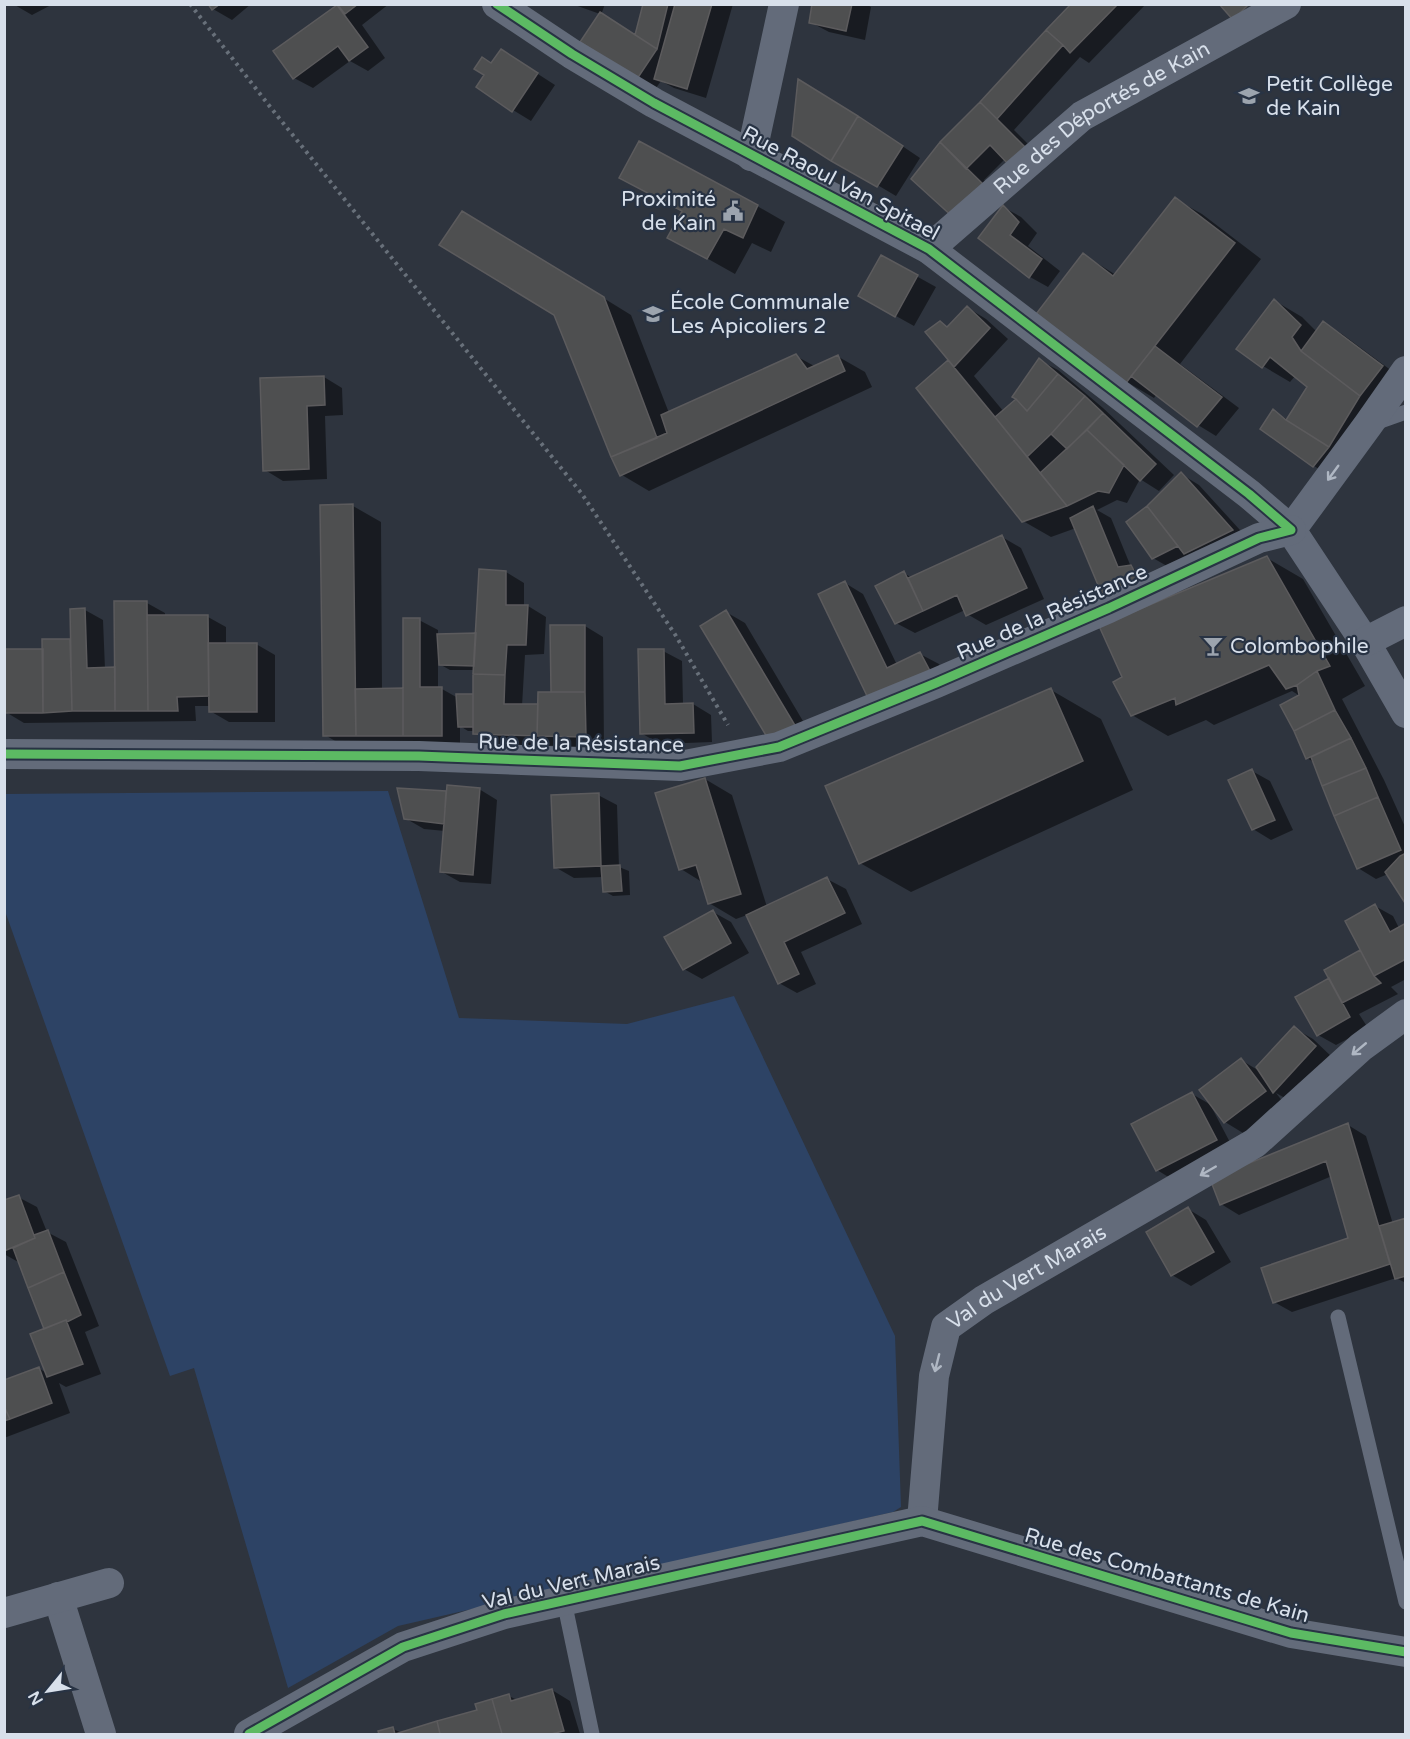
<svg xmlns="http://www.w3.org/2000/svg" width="1410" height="1739" font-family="'Varela Round',sans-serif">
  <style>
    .green { fill: #2d4365 }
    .shadow { fill: #0007; fill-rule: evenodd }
    .building { fill: #4e4f50; stroke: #5c5b5d; stroke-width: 1.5 }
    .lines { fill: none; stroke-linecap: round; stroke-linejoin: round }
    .path { stroke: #68707a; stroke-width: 4; stroke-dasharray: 3 4.5; stroke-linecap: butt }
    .lane { stroke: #636b7a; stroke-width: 15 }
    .street { stroke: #636b7a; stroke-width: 30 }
    .cycleway-casing { stroke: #283344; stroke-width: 13 }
    .cycleway { stroke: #5cba63; stroke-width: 9 }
    .oneway { stroke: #afb7c3 }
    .labels { text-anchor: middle; stroke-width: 4.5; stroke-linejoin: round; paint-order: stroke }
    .poi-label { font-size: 21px; fill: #d8e0eb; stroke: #283344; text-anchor: start }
    .street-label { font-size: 21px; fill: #d8e0eb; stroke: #283344 }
  </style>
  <rect width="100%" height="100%" fill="#2e343e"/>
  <path class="green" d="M388 791 459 1018 627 1024 734 996 895 1336 901 1507 893 1512 398 1626 288 1688 194 1368 170 1376 5 911 4 794Z"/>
  <path class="shadow" d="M13 4H53L32 15Z
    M210 4H251L232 20 213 9Z
    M339 4H389L362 25 385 58 368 71 350 61 313 88 294 78 276 52Z
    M572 4H605L601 15 636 36 644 4H733L706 98 674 88 661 81 656 88 638 78 600 14Z
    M814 4H866L871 7 865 40 829 32 810 22Z
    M1073 4H1146L1089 63 1080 57 1014 130 1043 159H1005L984 180 1000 195 913 179Z
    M502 51 555 85 531 121 513 110 486 75Z
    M877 129 920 158 896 196 793 135Z
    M1175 199 1202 214 1261 259 1180 364 1239 408 1216 436 1198 425 1157 394 1154 398 1127 382 1084 255 1116 275Z
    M757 206 785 222 771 252 752 243 735 274 669 237Z
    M1003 207 1021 217 1037 233 1028 246 1060 271 1048 287 1030 277 980 238Z
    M490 228 631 315 669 413 796 356 816 367 837 356 865 372 872 387 649 491 622 475 556 314Z
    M882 257 936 287 914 326 860 296Z
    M1275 301 1302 317 1317 332 1324 323 1342 334 1400 377 1332 477 1314 466 1262 428 1274 411 1288 420 1309 386 1296 375 1290 382 1263 366Z
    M968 308 986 319 1008 339 974 376 1004 412 1019 399 1039 360 1058 370 1103 408 1174 475 1159 491 1140 479 1127 503 1117 500 1097 510 1111 518 1131 567 1149 577 1123 606 1076 528 1051 537 1023 521 948 361 954 365 948 328Z
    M324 377 342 388 343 415 325 416 327 479 283 481 265 470Z
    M1181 474 1199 485 1250 541 1172 569 1153 558 1148 508Z
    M321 506H353L381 522 382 690 405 689 419 620 438 630V635H477L506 572 524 583V606H528L546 617 544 654 525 655 522 706H539L552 694 585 626 603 637 604 747 493 744 475 733V731H468L460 726V746L352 751 325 735ZM438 657H440L441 665 450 670H475L473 696 458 698 442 689H438Z
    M1002 537 1021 548 1044 599 986 625 967 614 965 610 915 633 896 623 904 573 912 578Z
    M1267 558 1303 579 1365 686 1342 699 1384 780 1406 829V901L1388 874 1376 879 1358 868 1315 763 1307 758 1282 705 1300 696 1292 691 1214 725 1206 720 1168 736 1132 715 1124 677Z
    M845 583 863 594 897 665 920 654 939 664 947 681 889 710Z
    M147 603 165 613V617H208L226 627V645L256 644 275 655V722H229L210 711V706H195L196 721 24 723 4 711V650H44V641L72 640 71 610H85L103 620 105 669H116Z
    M726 612 745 623 813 738 789 752Z
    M663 651 682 661 683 704H693L711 715 712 742 660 744 641 733Z
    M1051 690 1101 719 1133 790 911 892 860 863Z
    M1252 771 1270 781 1293 830 1271 840 1253 829Z
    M705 779 732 795 767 907 827 879 846 889 862 924 801 952 816 984 797 993 779 983 747 915 736 919 709 903 702 882 681 869Z
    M399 789 447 793 479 789 497 800 491 884 460 882 442 872 445 831 424 829 405 818Z
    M598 795 617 805 619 867 629 871 630 895 613 896 604 891 603 877 574 878 555 867Z
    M1375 906 1393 916 1399 928 1406 925V979L1391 987 1398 994 1359 1014 1368 1028 1336 1045 1318 1035 1331 979 1326 970 1363 951Z
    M713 912 731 922 749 953 702 979 684 969Z
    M1294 1028 1313 1039 1333 1058 1292 1102 1276 1093 1283 1102 1243 1133 1225 1122 1213 1107 1212 1108 1234 1150 1175 1181 1157 1170 1192 1094 1213 1106 1241 1060 1261 1072Z
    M1348 1125 1366 1136 1393 1224 1406 1220V1283L1396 1278 1292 1312 1274 1302 1350 1239 1332 1176 1239 1215 1221 1204Z
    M18 1197 37 1207 47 1232 66 1242 99 1326 85 1332 101 1374 66 1387 59 1383 70 1413 4 1438V1382L39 1368 46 1373V1330L20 1263 4 1254V1202Z
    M1188 1209 1206 1220 1231 1262 1191 1286 1172 1275Z
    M552 1690 570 1701 580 1734H380V1733L393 1729 402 1733 479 1711 509 1696 517 1700Z"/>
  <path class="building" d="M208 4H220L212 10Z
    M337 4H358L345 14Z
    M643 4H668L657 49 635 35Z
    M675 4H712L687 89 654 79Z
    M812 4H852L846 31 809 23Z
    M1071 4H1118L1070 53 1063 45 1046 30Z
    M1219 4H1249L1233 20Z
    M337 5 368 47 349 61 338 46 293 79 273 51Z
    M600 12 657 49 637 79 580 42Z
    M1046 30 1063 45 997 119 980 102Z
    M501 49 538 73 512 112 476 87 484 75 474 69 482 57 491 63Z
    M798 79 858 116 831 161 792 136Z
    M980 102 1026 148 1009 165 990 145 966 169 940 142Z
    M858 116 903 146 877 187 831 161Z
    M639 141 758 205 743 238 724 229 707 259 667 238 682 211 619 178Z
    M940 142 983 184 955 219 911 179Z
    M1175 197 1235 243 1126 383 1036 314 1083 253 1113 276Z
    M1003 205 1019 222 1010 235 1042 259 1029 278 978 238Z
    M462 211 604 297 657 438 611 457 554 315 439 245Z
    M881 255 918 275 895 317 858 296Z
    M1274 299 1301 325 1292 337 1301 351 1360 396 1329 447 1286 420 1307 387 1270 357 1262 368 1236 349Z
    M967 306 990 328 954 367 925 332 940 321 947 327Z
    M1323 321 1383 366 1360 396 1301 351Z
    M1155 346 1222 397 1197 427 1131 376Z
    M796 354 807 369 838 355 845 371 620 476 611 457 667 433 661 415Z
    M1039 358 1058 374 1027 411 1016 399 1012 397Z
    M948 360 995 417 1067 506 1022 522 916 388Z
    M1058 374 1085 396 1051 434 1027 457 995 417 1016 399 1027 411Z
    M324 376 325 405 307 406 309 469 263 471 260 378Z
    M1085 396 1103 413 1067 449 1051 434Z
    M1273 409 1286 420 1329 447 1313 467 1260 429Z
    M1103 413 1156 464 1140 481 1087 430Z
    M1087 430 1124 465 1109 493 1098 491 1067 506 1040 473Z
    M1181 472 1233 530 1184 554 1147 506Z
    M353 504 356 736H323L320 505Z
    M1093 506 1118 567 1131 565 1139 580 1103 597 1070 518Z
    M1147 506 1178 546 1152 559 1126 522Z
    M1002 535 1027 588 966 616 957 595 923 611 908 578Z
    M1267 556 1330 666 1317 671 1297 685 1286 689 1269 665 1176 705 1175 698 1131 716 1113 682 1122 677 1099 626Z
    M479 569 506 571V605H528L526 645H507L505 675 473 674Z
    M904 571 923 611 895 624 875 586Z
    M845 581 887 668 920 652 930 671 869 700 818 594Z
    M114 601H147L148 711H115Z
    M85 608 87 668 115 667V711H72L70 609Z
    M726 610 796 727 770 742 700 626Z
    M147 615H208L209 696 177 697 178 711H148Z
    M403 618H420V687H442V736H403Z
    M550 625H585V692H551Z
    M476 633 474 666 439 665 437 634Z
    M42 639H70L72 711 43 713Z
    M208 643H257V712H209Z
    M4 649H43V713H5Z
    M638 649H664L665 704 693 703 694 733 640 734Z
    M1317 671 1335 710 1294 731 1280 705 1299 695 1297 685Z
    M473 674 505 675 504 704H538L537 736 473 734Z
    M403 688V736H356L355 689Z
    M1051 688 1083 761 859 864 825 786Z
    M538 692H585L586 737 537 736Z
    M456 694H473V727H458Z
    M1335 710 1351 738 1306 759 1294 731Z
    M1351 738 1366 768 1322 786 1311 757Z
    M1366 768 1378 797 1334 816 1322 786Z
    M1252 769 1275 820 1252 830 1228 780Z
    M705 778 741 894 708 904 696 865 679 870 655 793Z
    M447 785 480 788 473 875 440 872Z
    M397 788 446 791 444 824 404 819Z
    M599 793 601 866 554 868 551 795Z
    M1378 797 1401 850 1357 869 1334 816Z
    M1406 853V902L1405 903 1385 872 1400 856Z
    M620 865 622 891 603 892 601 866Z
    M827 877 845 913 784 942 799 974 778 984 746 915Z
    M1375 904 1390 932 1406 923V959L1374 976 1345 921Z
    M713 910 731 943 683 970 664 937Z
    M1360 950 1374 976 1381 983 1342 1003 1324 970Z
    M1329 978 1350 1017 1317 1036 1295 997Z
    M1294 1026 1316 1046 1273 1093 1256 1067Z
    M1241 1058 1266 1091 1224 1123 1199 1090Z
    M1192 1092 1217 1140 1156 1171 1131 1124Z
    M1348 1123 1390 1264 1273 1303 1261 1268 1348 1238 1326 1161 1220 1205 1210 1179Z
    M19 1195 35 1238 4 1251V1200Z
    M1188 1207 1214 1252 1171 1276 1146 1232Z
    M1406 1218V1276L1395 1279 1379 1226Z
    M48 1230 64 1272 28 1288 13 1248 35 1238 34 1235Z
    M64 1272 81 1315 67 1322 66 1320 44 1329 28 1288Z
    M66 1320 83 1364 47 1377 30 1334Z
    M39 1367 52 1403 10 1419 4 1406V1380Z
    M4 1406 10 1419 4 1421Z
    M552 1689 564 1731 551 1734H502L492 1699 509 1694 511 1701Z
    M492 1699 502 1734H440L437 1721 477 1710 475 1704Z
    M437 1721 440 1734H379L378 1731 393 1727 395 1734Z"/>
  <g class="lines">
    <path class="path" d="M190 4 271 108 582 494 676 636 728 725"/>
    <path class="lane" d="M1375 423 1406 412
      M1338 1317 1406 1602
      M564 1601 592 1734"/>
    <g class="street">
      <path d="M497 4 572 54 654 103 929 249 1249 494 1291 530 1365 642 1406 713"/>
      <path d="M751 156 784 4"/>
      <path id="s1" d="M929 249 1082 116 1286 4"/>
      <path d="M1291 530 1368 425 1406 371"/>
      <path d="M1365 642 1406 621"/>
      <path d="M4 754 419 756 680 766 779 747 936 683 1109 608 1259 538 1291 530"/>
      <path id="s2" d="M922 1521 934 1376 946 1327 984 1300 1255 1143 1361 1047 1406 1014"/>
      <path d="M58 1597 101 1734"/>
      <path d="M4 1613 109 1583"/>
      <path d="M249 1734 403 1647 504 1614 922 1521 1291 1633 1406 1652"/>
    </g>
    <g class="cycleway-casing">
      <path id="cycleway" d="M497 4 572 54 654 103 929 249 1249 494 1291 530
        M4 754 419 756 680 766 779 747 936 683 1109 608 1259 538 1291 530
        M249 1734 403 1647 504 1614 922 1521 1291 1633 1406 1652"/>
    </g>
    <use href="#cycleway" class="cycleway"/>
  </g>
  <defs><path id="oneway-shaft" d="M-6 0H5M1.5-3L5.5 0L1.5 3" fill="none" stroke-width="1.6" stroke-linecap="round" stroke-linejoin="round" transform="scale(1.5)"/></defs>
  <g class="oneway">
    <use href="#oneway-shaft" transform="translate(1333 473) rotate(126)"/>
    <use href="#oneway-shaft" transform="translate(1359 1049) rotate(140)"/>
    <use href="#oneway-shaft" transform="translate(1208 1171) rotate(150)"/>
    <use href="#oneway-shaft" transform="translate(937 1363) rotate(104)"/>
  </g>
  <defs>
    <g id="school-bare" transform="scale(1.62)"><path d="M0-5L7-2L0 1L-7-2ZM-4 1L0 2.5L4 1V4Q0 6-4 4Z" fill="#9ca4ae" stroke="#283344" stroke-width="2.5" paint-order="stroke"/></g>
    <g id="civic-bare" transform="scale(1.62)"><path d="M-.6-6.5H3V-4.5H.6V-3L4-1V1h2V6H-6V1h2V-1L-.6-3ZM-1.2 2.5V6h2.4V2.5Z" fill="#9ca4ae" stroke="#283344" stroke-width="2.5" paint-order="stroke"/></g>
    <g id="bar-bare" transform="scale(1.62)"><path d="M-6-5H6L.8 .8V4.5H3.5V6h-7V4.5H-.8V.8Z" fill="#9ca4ae" stroke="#283344" stroke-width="2.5" paint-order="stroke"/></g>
  </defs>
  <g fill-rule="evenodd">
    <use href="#school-bare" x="1249" y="96"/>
    <use href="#civic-bare" x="733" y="211"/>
    <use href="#school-bare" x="653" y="314"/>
    <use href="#bar-bare" x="1213" y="646"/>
  </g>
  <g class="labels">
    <g class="poi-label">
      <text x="1266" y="91">Petit Collège<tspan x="1266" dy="24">de Kain</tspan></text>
      <text x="716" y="206" text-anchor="end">Proximité<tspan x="716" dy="24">de Kain</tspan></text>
      <text x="670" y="309">École Communale<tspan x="670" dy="24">Les Apicoliers 2</tspan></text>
      <text x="1230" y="653">Colombophile</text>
    </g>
    <g class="street-label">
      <text dy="7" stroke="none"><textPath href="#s1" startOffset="218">Rue des Déportés de Kain</textPath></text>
      <text transform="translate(841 183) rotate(28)" y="7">Rue Raoul Van Spitael</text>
      <text transform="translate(1052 612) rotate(-24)" y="7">Rue de la Résistance</text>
      <text transform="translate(581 743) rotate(1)" y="7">Rue de la Résistance</text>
      <text dy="7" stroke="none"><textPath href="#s2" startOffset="291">Val du Vert Marais</textPath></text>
      <text transform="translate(1167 1575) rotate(16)" y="7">Rue des Combattants de Kain</text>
      <text transform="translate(571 1582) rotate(-13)" y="7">Val du Vert Marais</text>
    </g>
  </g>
  <rect width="1410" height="1739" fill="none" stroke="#d8e0eb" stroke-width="12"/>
  <g transform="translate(48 1691) rotate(240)" stroke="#283344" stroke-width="4.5" paint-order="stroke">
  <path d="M0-4.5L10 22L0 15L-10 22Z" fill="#d8e0eb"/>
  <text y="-9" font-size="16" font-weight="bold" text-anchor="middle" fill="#d8e0eb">N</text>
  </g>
</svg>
